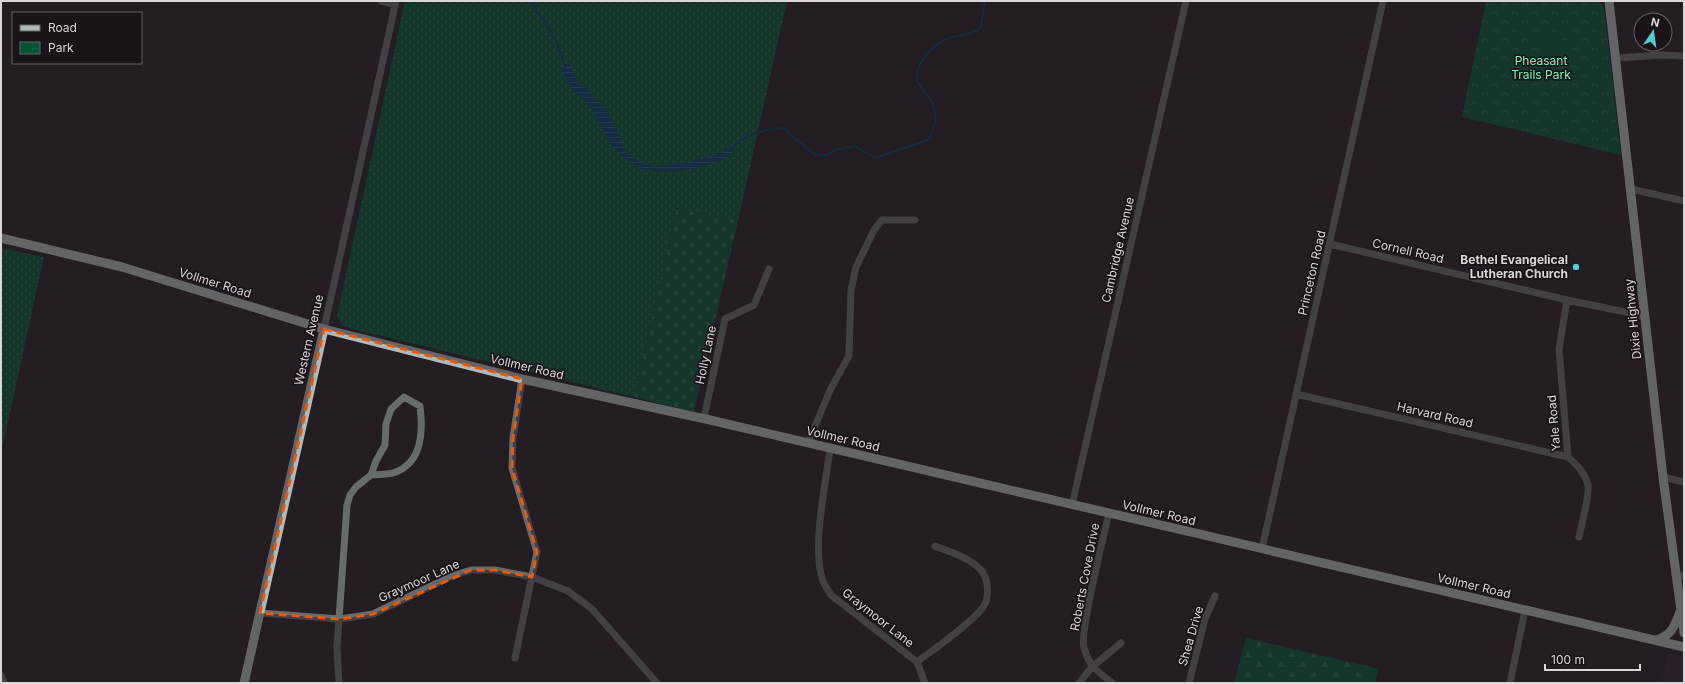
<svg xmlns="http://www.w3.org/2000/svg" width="1685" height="684" font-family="Inter,sans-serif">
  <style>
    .built { fill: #2f242f }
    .grass { fill: url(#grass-dots) }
    .forest { fill: url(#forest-firs) }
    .cemetery { fill: url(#cemetery-stones) }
    .park { fill: url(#park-crowns) }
    .garden { fill: #005634 }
    .water { fill: url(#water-rules) }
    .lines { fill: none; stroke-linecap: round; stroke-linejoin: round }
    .stream { stroke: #003d67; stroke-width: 2 }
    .minor { stroke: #666c6c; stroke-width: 7 }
    .major { stroke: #adbaba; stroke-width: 9 }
    .marked { fill: none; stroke: #e8590c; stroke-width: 3; stroke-dasharray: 8 5; stroke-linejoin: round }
    .poi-dot { fill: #51ccd1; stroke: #1a141a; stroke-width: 1.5 }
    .labels { text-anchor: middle; stroke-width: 3.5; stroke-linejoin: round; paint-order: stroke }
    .park-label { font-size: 12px; fill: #7cf8b6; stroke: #1a141a }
    .street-label { font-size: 12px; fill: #dad5da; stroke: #1a141a }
    .poi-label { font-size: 12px; font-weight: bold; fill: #dad5da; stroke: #1a141a; text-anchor: end }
  </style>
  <defs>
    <pattern id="grass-dots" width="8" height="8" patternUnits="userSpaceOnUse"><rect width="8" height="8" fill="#005634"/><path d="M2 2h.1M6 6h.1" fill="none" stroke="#256d51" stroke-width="1.8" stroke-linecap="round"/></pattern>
    <pattern id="forest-firs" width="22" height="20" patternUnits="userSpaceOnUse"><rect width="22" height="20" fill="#005634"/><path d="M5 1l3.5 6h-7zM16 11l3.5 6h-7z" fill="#256d51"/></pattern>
    <pattern id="cemetery-stones" width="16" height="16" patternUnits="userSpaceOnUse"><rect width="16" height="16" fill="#005634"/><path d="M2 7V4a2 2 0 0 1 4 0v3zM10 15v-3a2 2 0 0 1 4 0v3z" fill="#256d51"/></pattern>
    <pattern id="park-crowns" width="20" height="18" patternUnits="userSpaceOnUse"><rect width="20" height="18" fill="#005634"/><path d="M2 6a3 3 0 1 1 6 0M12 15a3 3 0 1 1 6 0" fill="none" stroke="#256d51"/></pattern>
    <pattern id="water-rules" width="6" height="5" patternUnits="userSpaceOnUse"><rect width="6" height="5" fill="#003d67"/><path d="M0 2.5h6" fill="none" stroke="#25587c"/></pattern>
  </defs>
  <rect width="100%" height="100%" fill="#241d24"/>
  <path class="built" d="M1668 652 1682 656 1684 659V683H1661Z"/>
  <path class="grass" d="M405 1H787L738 221 677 208 634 397 348 328 342 325 337 316Z
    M1 248 44 257 1 454Z"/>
  <path class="forest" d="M1246 638 1379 669 1375 683H1234Z"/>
  <path class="cemetery" d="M677 208 738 221 694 412 634 397Z"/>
  <path class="park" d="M1486 1 1600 2 1604 8 1621 155 1462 117Z"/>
  <path class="garden" d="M1530 33 1574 43 1567 76 1537 69 1541 49 1527 46Z"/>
  <path class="water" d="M569 63 579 83 588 89 591 94 608 111 618 131 623 150 642 164 652 166 687 163 712 156 722 152 730 145 735 150 725 159 715 163 683 171 672 172 641 170 615 150 597 121 593 109 580 96 573 92 561 69Z"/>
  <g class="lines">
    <path class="stream" d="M531 1C536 13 546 22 552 34 558 44 562 55 565 67
      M731 149C743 136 767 127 785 128L793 137 814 154 824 156 838 149 855 146 875 158 928 140C937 127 938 110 929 97 923 90 915 83 917 73 921 57 937 41 953 37 963 34 972 36 981 27L985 1"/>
    <path class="minor" d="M381 1 395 5
      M1617 58 1660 55 1684 56
      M1631 189 1684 201
      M1330 244 1567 300 1645 316
      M1567 300 1559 349 1568 457C1577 465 1585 473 1588 485 1590 493 1581 527 1579 537
      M324 329 396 1
      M1296 394 1568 457
      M704 418 725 319 754 305 769 269
      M808 443 831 388 849 356 851 290 856 267 874 230 882 220H915
      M830 448C826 485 811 547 823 581 825 586 828 590 831 595L917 662
      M1663 477 1684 482
      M1072 505 1186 1
      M1109 513C1104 536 1079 633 1084 648 1090 668 1097 670 1112 683
      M1262 549 1383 1
      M1675 574 1684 576
      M260 613 340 619 373 614 452 576 471 570H495L532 577 568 591 592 609 657 683
      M515 658 537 552 512 468 513 438 522 379
      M1 675 4 683
      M339 683 337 647 347 505 350 495 356 487 371 475 376 461 385 445 386 424 391 409 404 397 420 406C423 430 423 461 396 472 389 475 379 474 371 475
      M925 683 917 662C931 651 981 617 986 602 989 592 988 578 981 570 969 557 950 552 935 546
      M1079 683 1092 667 1121 643
      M1189 683 1205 619 1215 596
      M1510 683 1525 610"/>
    <path class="major" d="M1609 1 1663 477 1684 633
      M1 238 122 267 324 329 522 379 710 420 1684 647
      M1656 640C1672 635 1674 627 1680 612
      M244 683 324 329"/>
  </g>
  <path d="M0 0H1685V684H0ZM324 329 522 379 513 438 512 468 537 552 532 577 495 570H471L373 614 340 619 260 613Z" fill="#241d24" fill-opacity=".55" fill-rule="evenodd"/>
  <path class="marked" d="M324 329 522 379 513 438 512 468 537 552 532 577 495 570H471L373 614 340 619 260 613Z"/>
  <circle class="poi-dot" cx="1576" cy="267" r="4"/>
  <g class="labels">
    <g class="park-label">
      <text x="1541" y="65">Pheasant<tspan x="1541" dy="14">Trails Park</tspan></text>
    </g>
    <g class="street-label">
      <text transform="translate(1118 250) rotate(-77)" y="4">Cambridge Avenue</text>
      <text transform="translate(1408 251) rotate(13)" y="4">Cornell Road</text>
      <text transform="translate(1312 273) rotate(-77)" y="4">Princeton Road</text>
      <text transform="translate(215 283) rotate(17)" y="4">Vollmer Road</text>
      <text transform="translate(1633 319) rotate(-96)" y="4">Dixie Highway</text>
      <text transform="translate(309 340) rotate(-77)" y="4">Western Avenue</text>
      <text transform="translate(706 355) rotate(-78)" y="4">Holly Lane</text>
      <text transform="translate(527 367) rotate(13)" y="4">Vollmer Road</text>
      <text transform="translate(1435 415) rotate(13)" y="4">Harvard Road</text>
      <text transform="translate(1554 423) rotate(-95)" y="4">Yale Road</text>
      <text transform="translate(843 439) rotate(13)" y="4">Vollmer Road</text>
      <text transform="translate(1159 513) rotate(13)" y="4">Vollmer Road</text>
      <text transform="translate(1085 577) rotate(-79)" y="4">Roberts Cove Drive</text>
      <text transform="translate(419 581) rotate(-24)" y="4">Graymoor Lane</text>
      <text transform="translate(1474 586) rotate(13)" y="4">Vollmer Road</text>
      <text transform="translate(878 618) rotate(38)" y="4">Graymoor Lane</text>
      <text transform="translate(1191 636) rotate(-74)" y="4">Shea Drive</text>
    </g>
    <g class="poi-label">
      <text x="1568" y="264">Bethel Evangelical<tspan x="1568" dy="14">Lutheran Church</tspan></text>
    </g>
  </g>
  <rect width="1685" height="684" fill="none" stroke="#dad5da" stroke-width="4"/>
  <rect x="12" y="12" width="130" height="52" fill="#1a141a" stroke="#676167"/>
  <rect x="20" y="25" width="20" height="6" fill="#adbaba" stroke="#676167"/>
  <text x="48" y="32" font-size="12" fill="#dad5da">Road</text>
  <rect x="20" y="42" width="20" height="12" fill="url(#park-crowns)" stroke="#676167"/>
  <text x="48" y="52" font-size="12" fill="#dad5da">Park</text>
  <g transform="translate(1653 32) rotate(13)"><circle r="19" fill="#1a141a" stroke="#676167"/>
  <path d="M0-3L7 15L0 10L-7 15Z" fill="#51ccd1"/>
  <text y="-6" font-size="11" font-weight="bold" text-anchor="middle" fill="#dad5da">N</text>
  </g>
  <path d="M1545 664v6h95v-6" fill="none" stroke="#dad5da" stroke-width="2"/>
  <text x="1551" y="664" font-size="12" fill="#dad5da" stroke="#1a141a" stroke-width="3" paint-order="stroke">100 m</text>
</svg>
